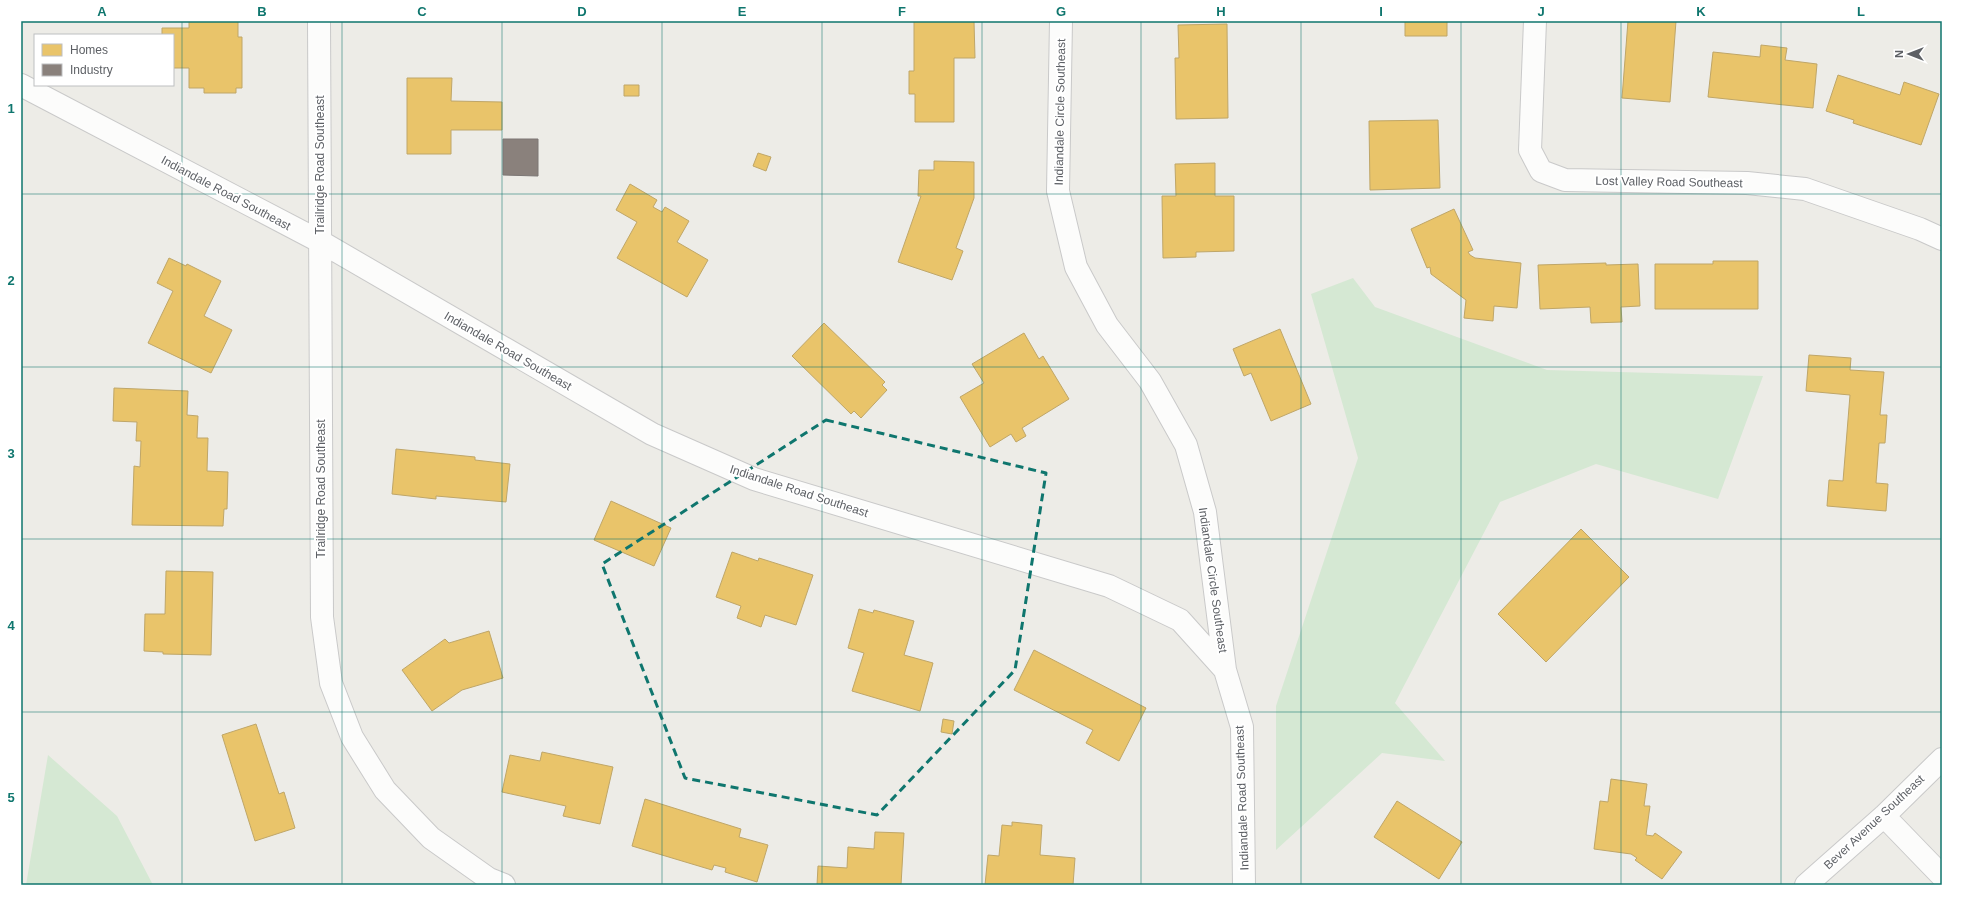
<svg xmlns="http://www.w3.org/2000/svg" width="1963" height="906" font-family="Helvetica,sans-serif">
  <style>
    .green { fill: #d5e8d3 }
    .homes { fill: #e9c46a; stroke: #bfa668 }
    .industry { fill: #8a817c; stroke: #7c7775 }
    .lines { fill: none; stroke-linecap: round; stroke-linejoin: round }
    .street-casing { stroke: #c9c9c9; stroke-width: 24 }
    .street { stroke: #fcfcfb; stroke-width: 22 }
    .marked { fill: none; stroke: #0f766e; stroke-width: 3; stroke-dasharray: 8 5; stroke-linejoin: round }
    .grid { fill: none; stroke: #0f766e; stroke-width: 1; stroke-opacity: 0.55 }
    .labels { text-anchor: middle; stroke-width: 4; stroke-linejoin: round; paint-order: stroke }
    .street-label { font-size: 12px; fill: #5d6065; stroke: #fff }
    .neatline { fill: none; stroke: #0f766e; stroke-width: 1.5 }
    .grid-label { font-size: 13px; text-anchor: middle; font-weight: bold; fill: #0f766e }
  </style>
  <rect width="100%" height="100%" fill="#edece7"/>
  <path class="green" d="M1353 278 1375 307 1547 370 1763 376 1718 499 1596 464 1500 502 1395 703 1445 761 1382 753 1276 850V706L1358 458 1311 294Z
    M48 755 117 816 153 885H26Z"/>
  <path class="homes" d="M189 21H238V37H242V88H236V93H204V88H189V68H173V35H162V28H189Z
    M914 21H974L975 58H954V122H915V94H909V71H914Z
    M1405 21H1447V36H1405Z
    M1628 21H1676L1670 102 1622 98Z
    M1227 24 1228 118 1176 119 1175 58H1179L1178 25Z
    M1761 45 1787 48 1785 60 1817 64 1813 108 1708 97 1713 52 1760 57Z
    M1838 75 1900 95 1904 82 1939 94 1921 145 1853 123 1854 120 1826 111Z
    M407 78H452L451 101 502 102V130H451V154H407Z
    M624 85H639V96H624Z
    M1438 120 1440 188 1370 190 1369 121Z
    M758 153 771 157 766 171 753 166Z
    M934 161 974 162V198L956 248 963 251 952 280 898 262 921 196H918L919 170H934Z
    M1215 163V196H1234V251L1196 252V257L1163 258 1162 196H1176L1175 164Z
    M630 184 657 200 653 207 662 212 665 207 689 221 677 242 708 260 687 297 617 258 637 222 616 210Z
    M1454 209 1473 250 1468 252 1470 255 1475 258 1521 263 1517 308 1494 306 1493 321 1464 318 1466 300 1431 274 1430 267 1427 268 1411 229Z
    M169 258 186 266 187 264 221 281 204 316 232 330 211 373 148 343 173 291 157 283Z
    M1713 261H1758V309H1655V264H1713Z
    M1606 263V265L1638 264 1640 306 1621 307 1622 322 1591 323 1590 307 1540 309 1538 265Z
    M824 323 885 382 882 385 887 390 861 418 854 411 851 414 792 356Z
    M1280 329 1311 404 1271 421 1251 373 1244 376 1233 349Z
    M1024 333 1039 359 1043 356 1069 399 1022 428 1026 436 1016 442 1011 434 990 447 960 397 984 383 972 364Z
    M1809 355 1851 358 1850 370 1884 372 1880 415H1887L1885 443H1879L1876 483 1888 484 1886 511 1827 506 1829 480 1843 481 1850 395 1806 391Z
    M114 388 188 391 187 415 198 416 197 438H208L207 471 228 472 227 509H224L223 526 132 525 134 466 140 467 141 441H136L137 422 113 421Z
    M396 449 475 457V460L510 464 506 502 436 496V499L392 494Z
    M611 501 671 528 654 566 594 540Z
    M1581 529 1629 577 1546 662 1498 614Z
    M732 552 758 561 759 558 813 575 796 625 765 615 761 627 737 618 741 606 716 597Z
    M166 571 213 572 211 655 163 654V652L144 651 145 614H165Z
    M859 609 873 613 874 610 914 621 904 655 933 663 920 711 852 691 864 653 848 648Z
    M489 631 503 678 462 690 432 711 402 670 445 639 449 643Z
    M1034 650 1146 708 1119 761 1086 743 1093 730 1014 690Z
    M943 719 954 721 952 734 941 732Z
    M256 724 279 794 284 792 295 828 255 841 222 735Z
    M542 752 613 767 600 824 563 816 566 806 502 792 510 755 540 761Z
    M1611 779 1647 784 1644 806H1650L1646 835 1653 836 1655 833 1682 852 1662 879 1635 860 1637 858 1631 854 1594 849 1600 801 1608 802Z
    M645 799 741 829 739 837 768 845 757 882 725 872 726 868 714 865 712 870 632 846Z
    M1397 801 1462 842 1439 879 1374 837Z
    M1012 822 1042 825 1040 855 1075 858 1073 885H985L988 855 999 856 1002 825 1012 826Z
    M875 832 904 833 901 885H817L818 866 847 868 848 847 874 849Z"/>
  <path class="industry" d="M503 139H538V176L503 175Z"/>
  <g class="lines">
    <g class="street-casing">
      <path id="street" d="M319 21 322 617 331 683 352 737 385 790 431 838 489 879 504 885
        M1061 21 1058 191 1076 267 1107 325 1150 381 1186 445 1205 512 1225 670
        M1535 21 1530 150 1541 171 1565 180 1747 183 1805 189 1920 229 1942 239
        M21 85 321 242 652 434 754 479 1109 586 1180 620 1225 670 1242 727 1244 885
        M1884 816 1942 876
        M1806 885 1884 816 1942 759"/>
    </g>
    <use href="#street" class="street"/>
  </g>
  <path class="marked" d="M826 420 1046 473 1015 670 877 815 685 778 602 564Z"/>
  <path class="grid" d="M182 21V885M342 21V885M502 21V885M662 21V885M822 21V885M982 21V885M1141 21V885M1301 21V885M1461 21V885M1621 21V885M1781 21V885M21 194H1942M21 367H1942M21 539H1942M21 712H1942"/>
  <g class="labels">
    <g class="street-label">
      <text transform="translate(1060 112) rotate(-89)" y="4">Indiandale Circle Southeast</text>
      <text transform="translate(320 165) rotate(-90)" y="4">Trailridge Road Southeast</text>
      <text transform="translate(1669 182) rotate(1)" y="4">Lost Valley Road Southeast</text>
      <text transform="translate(226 193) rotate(28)" y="4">Indiandale Road Southeast</text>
      <text transform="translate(508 351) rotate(30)" y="4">Indiandale Road Southeast</text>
      <text transform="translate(321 489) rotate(-90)" y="4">Trailridge Road Southeast</text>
      <text transform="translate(799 491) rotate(18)" y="4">Indiandale Road Southeast</text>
      <text transform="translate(1213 580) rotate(82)" y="4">Indiandale Circle Southeast</text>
      <text transform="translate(1242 798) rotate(-92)" y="4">Indiandale Road Southeast</text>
      <text transform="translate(1874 822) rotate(-43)" y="4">Bever Avenue Southeast</text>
    </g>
  </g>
  <rect width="1963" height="906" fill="none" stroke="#ffffff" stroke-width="44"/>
  <rect x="34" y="34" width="140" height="52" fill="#ffffff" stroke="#bebfc1"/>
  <rect x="42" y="44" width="20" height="12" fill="#e9c46a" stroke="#bebfc1"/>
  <text x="70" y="54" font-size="12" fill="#5d6065">Homes</text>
  <rect x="42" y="64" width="20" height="12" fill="#8a817c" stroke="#bebfc1"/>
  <text x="70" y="74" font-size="12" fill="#5d6065">Industry</text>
  <g transform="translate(1909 54) rotate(270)" stroke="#ffffff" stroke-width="3" paint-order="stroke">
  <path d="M0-3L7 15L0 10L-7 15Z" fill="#5d6065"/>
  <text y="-6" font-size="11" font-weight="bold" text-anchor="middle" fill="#5d6065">N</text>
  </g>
  <rect x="22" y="22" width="1919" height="862" class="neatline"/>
  <g class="grid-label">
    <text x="102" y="16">A</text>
    <text x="262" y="16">B</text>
    <text x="422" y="16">C</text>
    <text x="582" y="16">D</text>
    <text x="742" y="16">E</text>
    <text x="902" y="16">F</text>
    <text x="1061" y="16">G</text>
    <text x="1221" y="16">H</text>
    <text x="1381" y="16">I</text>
    <text x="1541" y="16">J</text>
    <text x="1701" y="16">K</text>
    <text x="1861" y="16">L</text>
    <text x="11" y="113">1</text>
    <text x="11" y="285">2</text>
    <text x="11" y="458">3</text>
    <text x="11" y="630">4</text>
    <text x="11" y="802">5</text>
  </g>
</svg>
